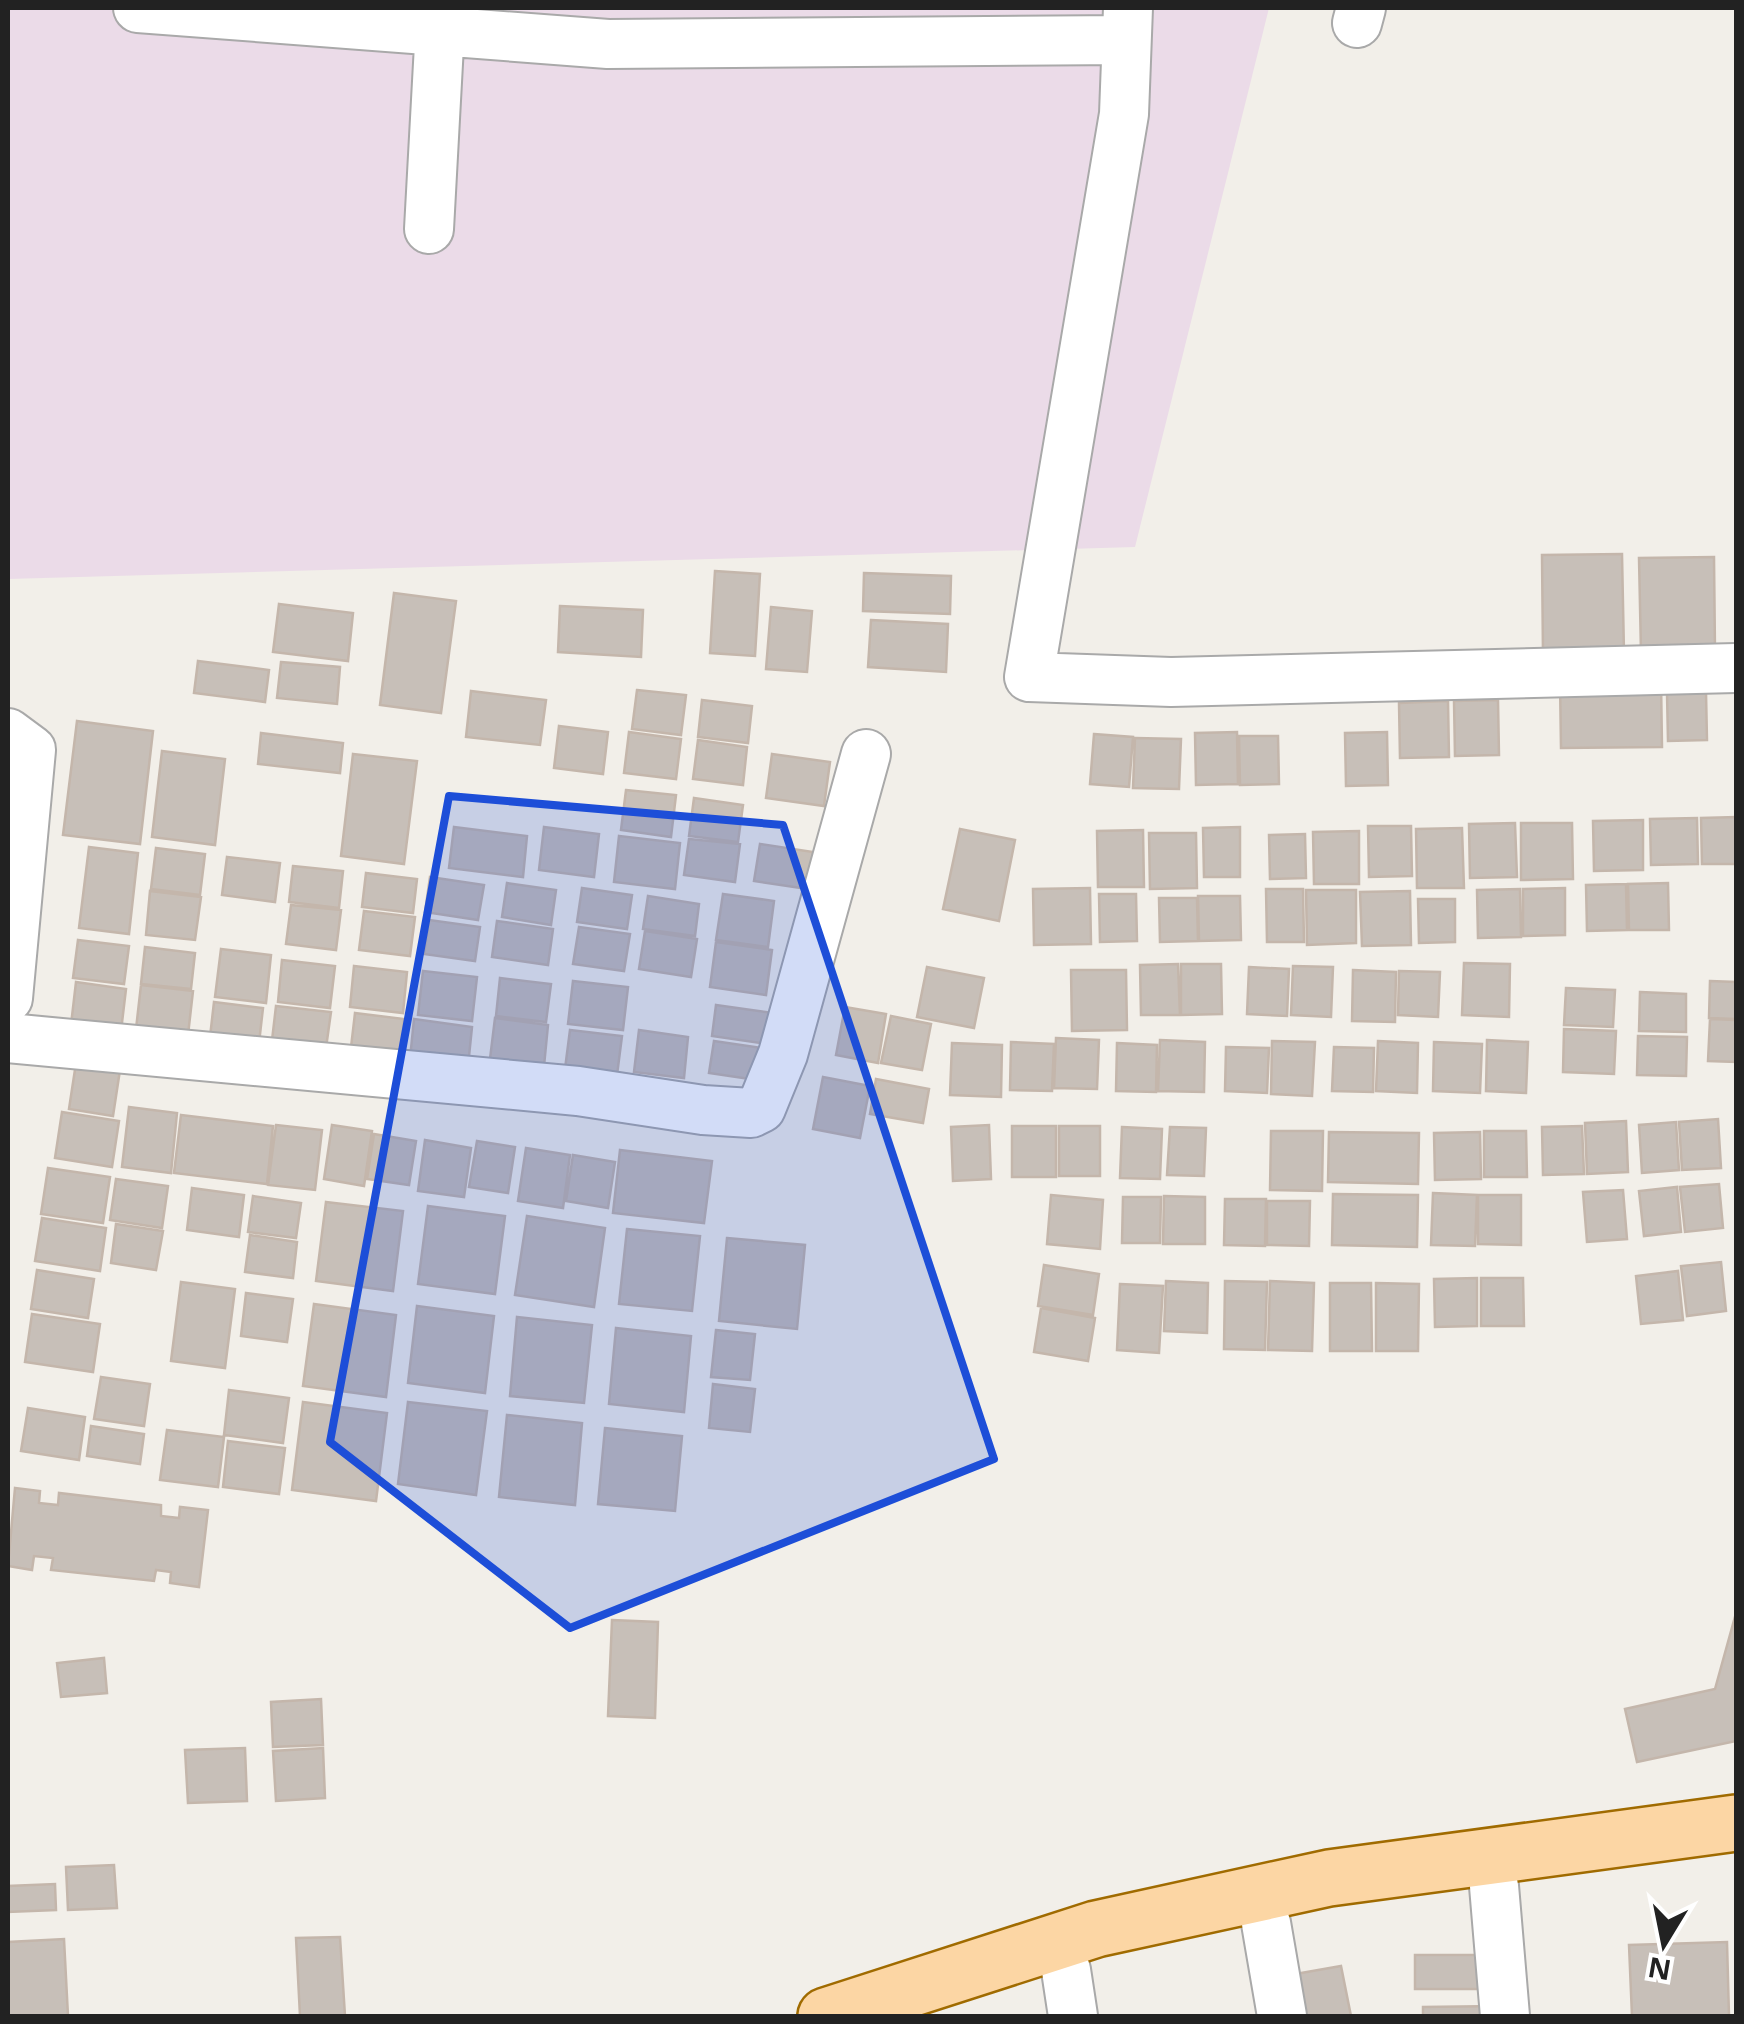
<svg xmlns="http://www.w3.org/2000/svg" width="1744" height="2024" font-family="'Noto Sans',sans-serif">
  <style>
    .industrial { fill: #ebdbe8 }
    .building { fill: #c7bfb8; stroke: #c4b6ab; stroke-width: 2.5 }
    .lines { fill: none; stroke-linecap: round; stroke-linejoin: round }
    .minor-casing { stroke: #a9a9a9; stroke-width: 52 }
    .major-casing { stroke: #a06b00; stroke-width: 60 }
    .minor { stroke: #fff; stroke-width: 48 }
    .major { stroke: #fcd6a4; stroke-width: 55 }
    .marked { fill: #1d4ed8; fill-opacity: 0.2; stroke: #1d4ed8; stroke-width: 8; stroke-linejoin: round }
  </style>
  <rect width="100%" height="100%" fill="#f2efe9"/>
  <path class="industrial" d="M8 8H1269L1135 547 8 579Z"/>
  <path class="building" d="M1622 554 1624 653 1543 654 1542 555Z
    M1714 557 1715 652 1641 653 1639 558Z
    M715 571 760 574 755 656 710 653Z
    M864 573 951 576 950 614 863 611Z
    M394 593 456 601 441 713 380 705Z
    M279 604 353 613 348 661 273 652Z
    M560 606 643 610 641 657 558 652Z
    M771 607 812 611 807 672 766 669Z
    M871 620 948 624 946 672 868 667Z
    M198 661 269 670 265 702 194 693Z
    M281 662 340 667 337 704 277 698Z
    M1661 680 1662 747 1561 748 1560 682Z
    M637 690 686 695 681 735 632 729Z
    M471 691 546 700 540 745 466 737Z
    M1706 692 1707 740 1668 741 1667 693Z
    M702 700 752 706 748 743 698 737Z
    M1498 700 1499 755 1455 756 1454 701Z
    M1448 701 1449 757 1400 758 1399 703Z
    M77 721 153 731 140 844 63 835Z
    M559 726 608 732 603 774 554 768Z
    M629 732 681 739 676 779 624 773Z
    M1237 732 1238 784 1196 785 1195 733Z
    M1387 732 1388 785 1346 786 1345 733Z
    M261 733 343 743 340 773 258 764Z
    M1094 734 1133 737 1129 787 1090 784Z
    M1239 736H1278L1279 784 1240 785Z
    M1135 738 1181 739 1179 789 1133 788Z
    M698 740 747 747 743 785 693 779Z
    M162 751 225 759 215 845 152 837Z
    M353 754 417 761 404 864 341 856Z
    M772 754 830 762 824 806 766 798Z
    M626 790 676 795 671 837 621 830Z
    M694 798 743 805 738 842 689 836Z
    M1736 817V864H1702L1701 818Z
    M1697 818 1698 864 1651 865 1650 819Z
    M1643 820V870L1594 871 1593 821Z
    M1515 823 1517 877 1470 878 1469 824Z
    M1521 823H1572L1573 879 1521 880Z
    M1368 826H1411L1412 876 1369 877Z
    M454 827 527 836 523 877 449 868Z
    M544 827 599 834 594 877 539 870Z
    M1240 827V877H1204L1203 828Z
    M1462 828 1464 888H1417L1416 829Z
    M960 829 1015 840 999 921 943 909Z
    M1143 830 1144 887H1098L1097 831Z
    M1359 831V884H1314L1313 832Z
    M1149 833H1196L1197 888 1150 889Z
    M1305 834 1306 878 1270 879 1269 835Z
    M619 836 680 843 675 889 614 882Z
    M689 839 740 844 735 882 684 875Z
    M760 844 813 852 808 889 754 881Z
    M89 847 138 853 129 934 79 928Z
    M156 848 205 854 200 895 151 889Z
    M227 857 280 863 275 902 222 895Z
    M293 866 343 871 339 908 289 902Z
    M366 873 417 879 413 913 362 907Z
    M430 877 484 885 478 920 425 912Z
    M507 883 556 890 551 925 502 917Z
    M1668 883 1669 930H1629L1628 884Z
    M1626 884 1627 930 1587 931 1586 885Z
    M582 888 632 895 627 929 577 922Z
    M1090 888 1091 944 1034 945 1033 889Z
    M1565 888V935L1523 936V889Z
    M1266 889H1303L1304 942H1267Z
    M1520 889 1521 937 1478 938 1477 890Z
    M1306 890H1356V943L1307 945Z
    M150 891 201 897 195 940 146 935Z
    M1410 891 1411 945 1362 946 1360 892Z
    M723 894 774 901 768 947 716 940Z
    M1099 894H1136L1137 941 1100 942Z
    M648 896 699 904 695 936 643 929Z
    M1198 896H1240L1241 940 1199 941Z
    M1159 898H1197L1198 941 1160 942Z
    M1418 899H1455V942L1419 943Z
    M291 905 341 910 336 950 286 944Z
    M364 911 415 917 410 956 359 950Z
    M429 920 480 927 475 961 424 954Z
    M497 921 553 929 548 965 492 957Z
    M579 927 630 934 624 971 573 964Z
    M645 931 697 939 691 977 639 969Z
    M78 940 129 946 124 984 73 978Z
    M716 942 772 950 766 995 710 987Z
    M145 947 195 953 191 989 141 984Z
    M221 949 271 955 266 1003 215 997Z
    M282 960 335 966 330 1008 278 1002Z
    M1464 963 1510 964 1509 1017 1462 1015Z
    M1178 964 1180 1015H1141L1140 965Z
    M1181 964H1221L1222 1014 1181 1015Z
    M354 966 407 972 403 1013 350 1007Z
    M1293 966 1333 967 1331 1017 1291 1015Z
    M927 967 984 978 974 1028 917 1017Z
    M1249 967 1289 969 1287 1016 1247 1014Z
    M1071 970H1126L1127 1030 1072 1031Z
    M1353 970 1396 972 1395 1022 1352 1021Z
    M423 971 477 977 472 1021 418 1015Z
    M1399 971 1440 972 1438 1017 1398 1015Z
    M500 978 551 984 546 1022 496 1016Z
    M573 981 628 987 623 1030 568 1024Z
    M1710 981 1736 982V1019L1709 1018Z
    M76 982 126 989 121 1031 71 1025Z
    M141 985 193 991 188 1035 136 1029Z
    M1566 988 1615 990 1613 1027 1564 1025Z
    M1640 992 1686 994V1032L1639 1031Z
    M214 1002 263 1008 259 1043 210 1037Z
    M716 1005 773 1013 768 1044 712 1036Z
    M276 1006 331 1012 325 1055 271 1049Z
    M845 1007 886 1014 878 1063 836 1055Z
    M355 1013 404 1019 400 1062 350 1056Z
    M891 1016 931 1024 922 1070 881 1063Z
    M495 1018 548 1025 544 1066 490 1059Z
    M414 1019 472 1027 468 1066 410 1059Z
    M1710 1019 1736 1020V1062L1708 1061Z
    M1564 1029 1616 1031 1614 1074 1563 1072Z
    M570 1030 622 1036 617 1075 565 1069Z
    M639 1030 688 1037 684 1078 634 1072Z
    M1638 1036 1687 1037 1686 1076 1637 1075Z
    M1056 1038 1099 1040 1097 1089 1054 1088Z
    M1160 1040 1205 1042 1204 1092 1158 1091Z
    M1487 1040 1528 1042 1526 1093 1486 1091Z
    M714 1041 762 1048 757 1080 709 1073Z
    M1272 1041 1315 1042 1312 1096 1271 1094Z
    M1378 1041 1418 1043 1417 1093 1376 1091Z
    M1011 1042 1054 1044 1052 1091 1010 1090Z
    M1434 1042 1482 1044 1480 1093 1433 1091Z
    M952 1043 1002 1045 1001 1097 950 1095Z
    M1117 1043 1157 1045 1156 1092 1116 1091Z
    M1226 1047 1269 1048 1267 1093 1225 1091Z
    M1334 1047 1374 1048 1373 1092 1332 1091Z
    M76 1063 120 1070 113 1116 69 1109Z
    M823 1077 870 1086 860 1138 813 1129Z
    M876 1079 929 1089 923 1123 870 1114Z
    M129 1107 177 1113 171 1173 122 1167Z
    M62 1112 119 1121 112 1167 55 1158Z
    M181 1115 273 1126 267 1184 174 1173Z
    M1718 1119 1721 1168 1682 1170 1679 1122Z
    M1626 1121 1628 1172 1587 1174 1585 1123Z
    M1676 1122 1679 1170 1642 1173 1639 1125Z
    M276 1125 322 1130 315 1190 268 1185Z
    M332 1125 372 1131 364 1186 324 1179Z
    M989 1125 991 1179 953 1181 951 1127Z
    M1012 1126H1056V1177H1012Z
    M1059 1126H1100V1176H1059Z
    M1582 1126 1584 1174 1543 1175 1542 1127Z
    M1122 1127 1162 1129 1160 1179 1120 1178Z
    M1170 1127 1206 1128 1204 1176 1167 1175Z
    M1271 1131H1323L1322 1191 1270 1190Z
    M1484 1131H1526L1527 1177H1484Z
    M1329 1132 1419 1133 1418 1184 1328 1182Z
    M1480 1132 1481 1179 1435 1180 1434 1133Z
    M374 1134 416 1141 409 1185 367 1179Z
    M425 1140 471 1148 464 1197 418 1191Z
    M477 1141 515 1147 508 1193 469 1187Z
    M526 1148 570 1155 563 1208 518 1201Z
    M620 1150 712 1161 704 1223 613 1213Z
    M573 1155 615 1162 608 1208 566 1201Z
    M48 1168 110 1177 103 1223 41 1214Z
    M116 1179 168 1186 162 1228 110 1220Z
    M1719 1184 1723 1228 1685 1232 1680 1187Z
    M1677 1187 1681 1232 1644 1236 1639 1191Z
    M192 1188 244 1195 239 1237 187 1230Z
    M1623 1190 1627 1239 1587 1242 1583 1192Z
    M1433 1193 1477 1195 1475 1246 1431 1245Z
    M1333 1194 1418 1195 1417 1247 1332 1245Z
    M1051 1195 1103 1200 1100 1249 1047 1244Z
    M1478 1195H1521V1245L1478 1244Z
    M253 1196 301 1203 296 1238 248 1232Z
    M1164 1196 1205 1197V1244H1163Z
    M1123 1197H1161L1160 1243H1122Z
    M1225 1199H1266L1265 1246 1224 1245Z
    M1267 1201H1310L1309 1246 1267 1245Z
    M326 1202 403 1211 393 1291 316 1281Z
    M428 1206 505 1216 495 1294 418 1284Z
    M527 1216 605 1228 594 1307 515 1295Z
    M42 1218 106 1228 100 1271 35 1261Z
    M116 1224 163 1231 156 1270 111 1263Z
    M627 1229 700 1236 692 1311 619 1304Z
    M250 1235 297 1242 293 1278 245 1272Z
    M727 1238 805 1245 797 1329 719 1321Z
    M1721 1262 1726 1311 1687 1316 1681 1266Z
    M1044 1265 1099 1274 1093 1315 1038 1306Z
    M37 1270 94 1279 88 1318 31 1309Z
    M1678 1271 1683 1320 1641 1324 1636 1276Z
    M1477 1278V1326L1435 1327 1434 1279Z
    M1481 1278H1523L1524 1326H1481Z
    M1166 1281 1208 1283 1207 1333 1164 1331Z
    M1225 1281 1267 1282 1265 1350 1224 1349Z
    M1270 1281 1314 1283 1312 1351 1268 1350Z
    M181 1282 235 1289 225 1368 171 1361Z
    M1330 1283H1371L1372 1351H1330Z
    M1376 1283 1419 1284 1418 1351H1376Z
    M1120 1284 1163 1286 1159 1353 1117 1350Z
    M246 1293 293 1299 287 1342 241 1336Z
    M314 1304 396 1315 386 1397 303 1386Z
    M417 1306 494 1316 485 1393 408 1383Z
    M1041 1308 1095 1318 1088 1361 1034 1352Z
    M32 1314 100 1324 93 1372 25 1362Z
    M517 1317 592 1325 584 1403 510 1396Z
    M616 1328 691 1336 684 1412 609 1404Z
    M716 1330 755 1334 750 1380 711 1377Z
    M101 1377 150 1384 144 1426 94 1419Z
    M713 1384 755 1389 750 1432 709 1428Z
    M229 1390 289 1398 283 1443 224 1435Z
    M303 1402 387 1413 376 1501 292 1490Z
    M408 1402 487 1411 476 1495 398 1484Z
    M28 1408 85 1417 79 1460 21 1451Z
    M507 1415 582 1423 575 1505 499 1497Z
    M91 1426 144 1434 140 1464 87 1456Z
    M605 1428 682 1436 675 1511 598 1504Z
    M167 1430 224 1437 218 1487 160 1480Z
    M228 1441 285 1448 279 1494 223 1487Z
    M15 1488 40 1491 39 1503 58 1505 59 1493 161 1505V1516L179 1518 180 1507 208 1510 199 1587 170 1583 171 1572 156 1570 154 1581 51 1570 53 1558 34 1556 32 1570 8 1566Z
    M1736 1613V1741L1637 1762 1625 1709 1715 1689Z
    M612 1620 658 1622 655 1718 608 1716Z
    M104 1658 107 1693 61 1697 57 1663Z
    M321 1699 323 1745 273 1747 271 1702Z
    M245 1748 247 1801 188 1803 185 1750Z
    M323 1748 325 1798 276 1801 273 1751Z
    M114 1865 117 1908 68 1910 66 1867Z
    M55 1884 56 1910 8 1912V1886Z
    M340 1937 345 2016H300L296 1938Z
    M64 1939 68 2016H8V1942Z
    M1727 1942 1729 2016H1632L1629 1945Z
    M1415 1955H1489V1989H1415Z
    M1341 1966 1351 2016H1292L1284 1976Z
    M1498 2006V2016H1423V2007Z"/>
  <g class="lines">
    <g class="minor-casing">
      <path id="minor" d="M138 8 608 44 1126 40
        M1128 8 1124 114 1029 677 1171 682 1736 668
        M1357 23 1361 8
        M429 229 441 8
        M8 733 31 750 8 998
        M8 1038 578 1091 703 1110 751 1113 761 1108 783 1054 866 754
        M1494 1886 1505 2016
        M1266 1923 1282 2016
        M1066 1970 1073 2016"/>
    </g>
    <g class="major-casing">
      <path id="major" d="M826 2016 1096 1929 1329 1878 1736 1823"/>
    </g>
    <use href="#minor" class="minor"/>
    <use href="#major" class="major"/>
  </g>
  <path class="marked" d="M449 796 783 825 994 1459 570 1628 330 1442Z"/>
  <rect width="1744" height="2024" fill="none" stroke="#222222" stroke-width="20"/>
  <g transform="translate(1664 1944) rotate(190)" stroke="#ffffff" stroke-width="8" paint-order="stroke">
  <path d="M0-8L18 38L0 25L-18 38Z" fill="#222222"/>
  <text y="-15" font-size="28" font-weight="bold" text-anchor="middle" fill="#222222">N</text>
  </g>
</svg>
